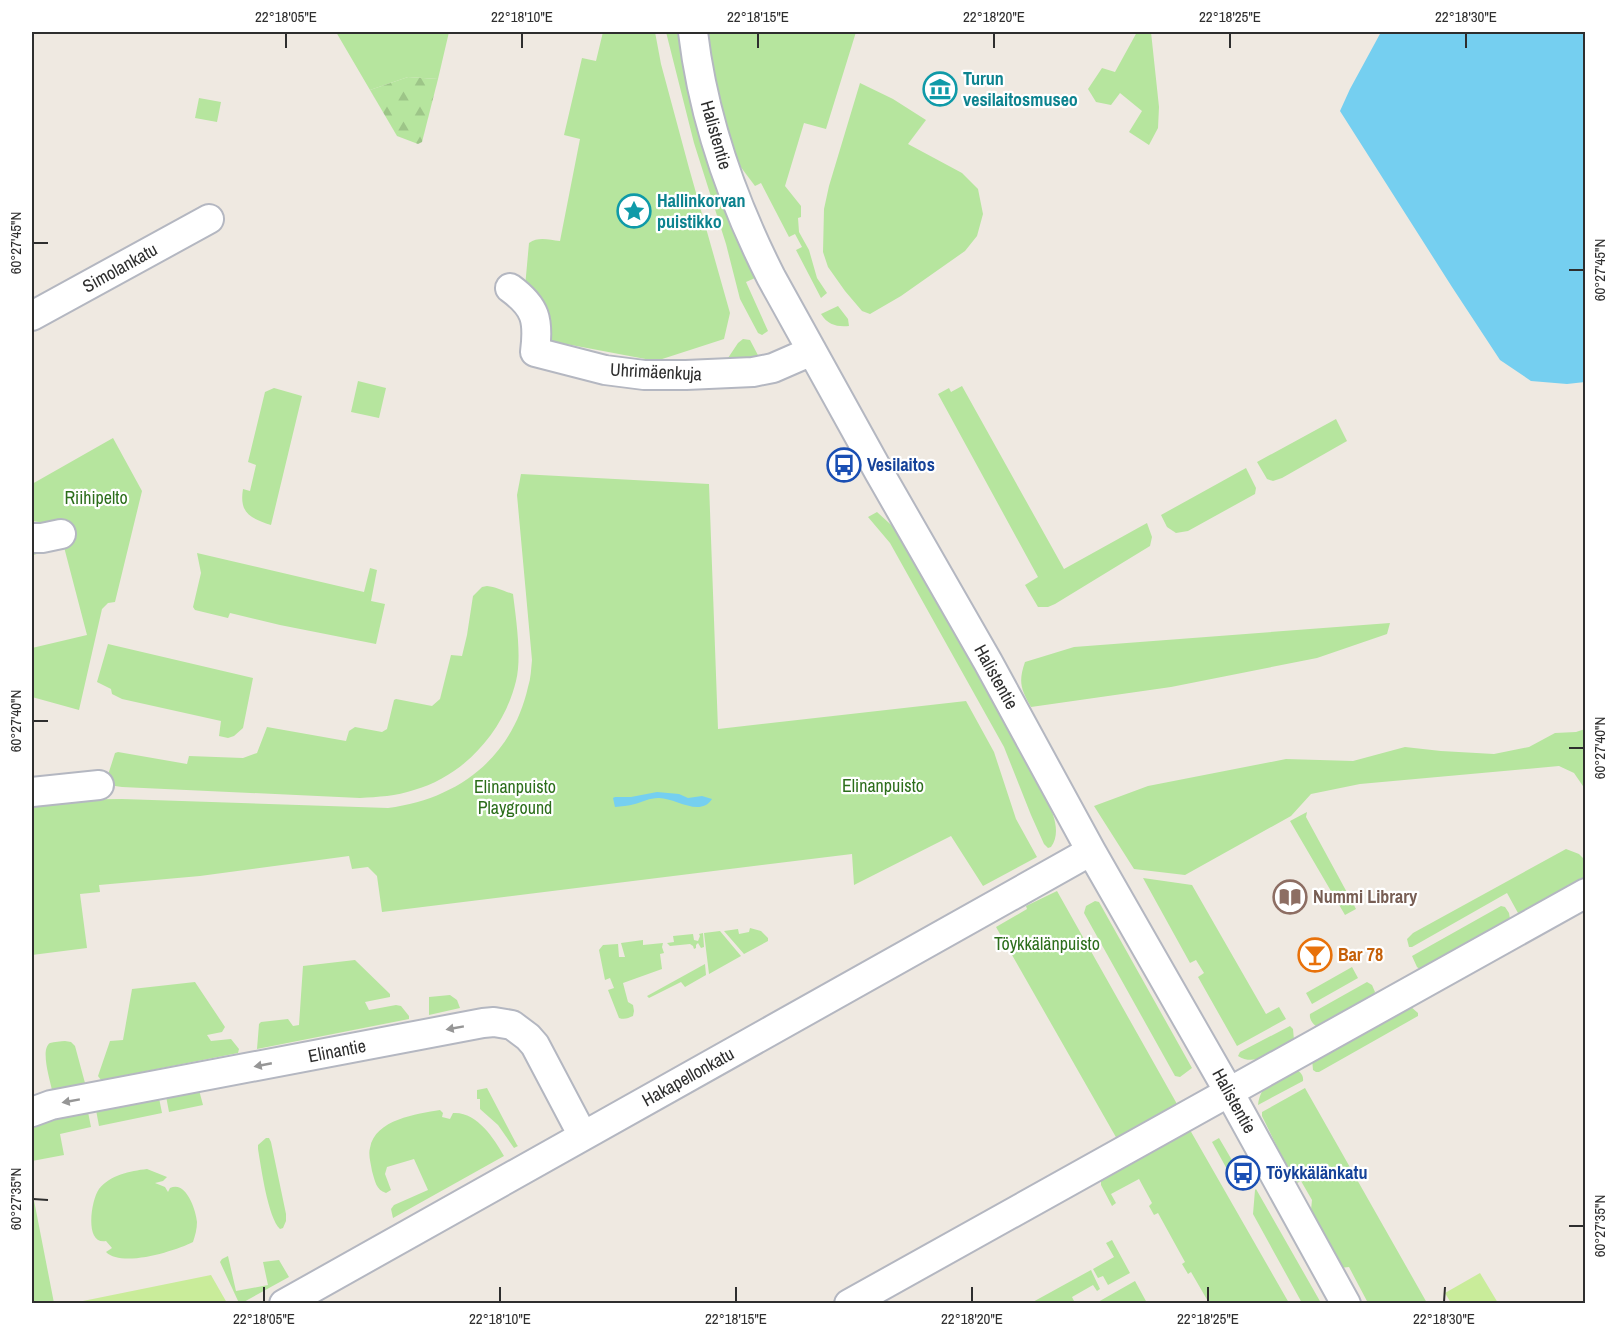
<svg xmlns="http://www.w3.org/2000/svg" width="1617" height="1335" font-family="'Archivo Narrow',sans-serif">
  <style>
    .grass { fill: #b6e59e }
    .forest { fill: url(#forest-firs) }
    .pitch { fill: #c9ec9a }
    .water { fill: #75cff0 }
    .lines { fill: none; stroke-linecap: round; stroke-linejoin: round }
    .minor-casing { stroke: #b4b7c1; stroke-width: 32 }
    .minor { stroke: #fff; stroke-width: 28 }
    .oneway { fill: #969696 }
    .ticks { fill: none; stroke: #2e2e2e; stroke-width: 2 }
    .labels { text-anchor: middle; stroke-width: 4.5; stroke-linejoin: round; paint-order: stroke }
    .culture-label { font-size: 18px; font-weight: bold; fill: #0d838f; stroke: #fff; text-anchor: start }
    .street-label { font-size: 18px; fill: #2e2e2e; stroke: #fff }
    .transit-label { font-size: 18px; font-weight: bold; fill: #164399; stroke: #fff; text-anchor: start }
    .park-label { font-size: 18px; fill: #2c6e1b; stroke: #fff }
    .education-label { font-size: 18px; font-weight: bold; fill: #785e54; stroke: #fff; text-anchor: start }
    .food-label { font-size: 18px; font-weight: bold; fill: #c56008; stroke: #fff; text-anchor: start }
    .neatline { fill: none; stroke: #2e2e2e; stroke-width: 2 }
    .ticks-label { font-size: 15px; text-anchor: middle; fill: #2e2e2e }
  </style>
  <defs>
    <pattern id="forest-firs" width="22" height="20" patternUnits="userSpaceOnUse" patternTransform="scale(1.5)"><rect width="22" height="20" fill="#b6e59e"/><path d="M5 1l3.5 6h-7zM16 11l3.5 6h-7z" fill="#9dc588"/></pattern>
  </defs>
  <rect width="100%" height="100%" fill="#efe9e1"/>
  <path class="grass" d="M336 32H449L438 79 408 77 370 90Z
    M603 32H655L661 64 689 168 730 313 724 339 656 361 550 341 525 287 529 243C539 236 549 240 560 241L580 139 564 135 582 58 596 61Z
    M666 32H678C684 68 690 105 701 140 715 188 735 233 755 278L746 282 768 331 762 335 758 333 740 299 726 244 694 143Z
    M708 32H856L826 129 804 123 785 186 801 206V217L798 218 799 232 809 250 817 278 827 293 821 298 796 250 802 247 795 234 789 237 761 183 755 186 737 162 724 130 710 50Z
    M1137 32H1151L1159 107 1158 128 1149 145 1129 132 1142 111 1120 93 1111 105 1096 102 1088 89 1102 68 1115 72Z
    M860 83 893 99 926 120 908 144 962 173 978 189 983 214 977 236 965 251 901 296 870 314 862 311 845 291 828 267 823 252 824 209 829 186Z
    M199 98 221 102 217 122 195 118Z
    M838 306 848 319 849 326C837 327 828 325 821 314Z
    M743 339 750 340 761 361 722 367 738 343Z
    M358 381 386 388 379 418 351 412Z
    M962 386 1064 569 1147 523 1152 537 1150 546 1055 604 1048 607H1038L1025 585 1038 577 938 394 949 388 951 392Z
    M274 388 302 396 271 525C250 518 239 513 243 489L250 491 256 465 248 462 265 392Z
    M1336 419 1347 441 1282 478 1273 481 1267 479 1257 462Z
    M113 438 142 491 115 602 108 603 102 609 79 710 32 697V648L87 635 64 547 33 555 34 549 59 525 32 521V484Z
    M1246 468 1256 488 1255 494 1188 531 1176 533 1167 527 1161 515Z
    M521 474 709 484 718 729 966 701 994 752 1016 819 1037 857 983 886 951 836 854 885 852 854 382 912 377 876 368 867 352 869 349 856 200 876 99 885 100 892 80 894 87 948 32 955V800L122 799 388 808C458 799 512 758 528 687 531 678 531 669 532 660L517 495Z
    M877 512 900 533 1047 800C1054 815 1061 833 1051 847L1048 848 1044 844 1031 815 1004 747 890 543 868 517Z
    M197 553 364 592 370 568 377 570 371 601 385 604 376 644 280 625 230 613 228 618 195 610 193 607 201 573Z
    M487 586C496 587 503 591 513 594 516 619 522 657 516 681 504 731 464 776 414 790 396 796 378 797 360 798L122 787 115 786 107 778 115 753 118 752 187 764 189 756 243 758 257 753 267 727 346 741 349 731 355 727 382 732 387 729 394 700 396 699 432 706 440 699 451 655 462 656 467 635 473 596 482 587Z
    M1390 623 1387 634 1317 658 1171 687 1031 707C1021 690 1018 682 1025 662L1074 647Z
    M108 644 253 678 243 728 234 736 228 738 219 736 221 721 122 699 112 694 111 689 97 682Z
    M1585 729V789L1574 773 1559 766 1360 784 1311 794 1291 816 1185 875 1134 869 1094 806 1148 786 1286 759 1353 761 1405 747 1441 751 1494 754 1529 747 1555 733 1576 732Z
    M1307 812 1306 817 1356 909 1345 915 1290 821Z
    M1566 849 1579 854 1585 860V877L1521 914 1518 913 1507 893 1412 947H1409L1407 939 1413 933Z
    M1143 878 1192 885 1266 1014 1279 1007 1286 1019 1237 1046 1198 977 1204 973 1196 960 1190 963Z
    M1057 891 1177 1104 1176 1105 1190 1130 1289 1303H1209L1191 1272 1188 1274 1182 1264 1185 1262 1158 1213 1154 1215 1149 1206 1152 1203 1139 1179 1111 1194 1116 1203 1112 1206 1101 1185V1176L1129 1160 996 927 1027 909 1026 906Z
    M1095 901 1099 902 1192 1068 1180 1077 1175 1076 1084 913 1086 906Z
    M1501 906 1505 907 1509 913 1510 919 1421 970 1417 967 1412 956Z
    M750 928 761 931 768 938V941L744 954 724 931 738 929 739 934 749 932Z
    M720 931 741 956 709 974 704 933Z
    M703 933 704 947 701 948 698 943 696 945V948L694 949 693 946 690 944 670 946 667 943 674 942 673 936 693 934 694 940 698 941 700 936 699 934Z
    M643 940V945L663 943 662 947 664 953 660 954 662 969 623 983 628 1002 633 1005 634 1011 633 1016C628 1018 625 1020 619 1018L608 990 614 988 610 978 605 980 599 950 603 945 618 944 619 957H625L621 943Z
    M355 960 390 994V997L365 1002 369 1010 396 1005 401 1006 409 1016V1019L257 1049 259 1024 261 1022 288 1019 293 1026 299 1025 303 966Z
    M705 964 706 975 685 987 681 982 649 998 647 996Z
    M1352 967 1358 978 1312 1004 1306 993Z
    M195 982 225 1027 222 1032 207 1035 211 1041 231 1039 239 1049 238 1053 101 1080 98 1076 110 1041 123 1040 132 989Z
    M1367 982 1372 985 1375 992 1373 996 1318 1027C1313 1025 1309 1019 1310 1014Z
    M450 995 457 1000 460 1008 429 1015V997Z
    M1410 1006 1418 1013V1016L1319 1072H1316L1313 1070 1312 1059Z
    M1290 1026 1293 1029 1294 1040C1279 1049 1256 1068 1238 1056L1240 1052Z
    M65 1041 71 1042 75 1046 85 1083 52 1090C50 1080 40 1049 50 1043 54 1042 61 1041 65 1041Z
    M1294 1068C1299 1071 1304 1074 1303 1081L1258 1105C1260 1084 1277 1077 1294 1068Z
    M487 1088 517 1145 518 1146 514 1148 498 1125 480 1109V1099H477V1090Z
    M1305 1088 1427 1303H1368L1349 1267 1340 1268 1309 1211 1311 1210 1312 1200 1301 1181 1295 1184 1262 1116V1112Z
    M199 1090 203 1105 169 1112 166 1096Z
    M159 1098 162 1113 99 1126 96 1110Z
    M440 1110 443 1113 442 1117 450 1119 453 1113C476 1111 494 1138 504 1156L393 1218 391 1209 394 1205 428 1190 414 1159 387 1167 385 1174 391 1190 386 1193C376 1190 375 1181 372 1171 371 1164 368 1155 370 1148 375 1119 417 1114 440 1110Z
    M88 1112 91 1127 60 1134 64 1155 32 1161V1127L50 1120Z
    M266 1138H269L271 1142 286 1214V1221L283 1228 280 1229C268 1218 261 1167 258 1149V1145Z
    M1219 1138 1236 1167 1228 1171 1212 1142Z
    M147 1169 167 1177 163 1181 155 1183 165 1187 168 1192 170 1188C186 1180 196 1210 197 1222 197 1229 195 1236 193 1242 175 1251 122 1268 106 1252L112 1248 106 1241C84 1245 91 1200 99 1189 110 1175 130 1171 147 1169Z
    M1256 1189 1321 1303H1302L1253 1214 1255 1190Z
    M32 1190 54 1303H32Z
    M1112 1240 1130 1273 1108 1285 1103 1276 1098 1278 1093 1269 1114 1257 1106 1243Z
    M228 1256 236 1291 268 1285 263 1262 279 1260 289 1277 242 1303H239L220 1262 222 1259Z
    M1091 1270 1100 1289 1097 1291 1093 1285 1072 1297 1075 1303H1031Z
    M1135 1281 1147 1303H1099L1098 1302Z"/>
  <path class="forest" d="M408 77 438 79 422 142 418 144 397 136 370 90Z"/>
  <path class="pitch" d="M1480 1273 1498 1303H1451L1445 1293Z
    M211 1275 227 1303H73Z"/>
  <path class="water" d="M1381 32H1585V382L1567 384 1531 381 1500 360 1452 287 1340 111 1350 89Z
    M657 792 679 794 688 798 702 796 712 799C700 818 674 797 658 798 650 798 642 802 635 804 628 806 621 806 615 807L613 798 615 797H631Z"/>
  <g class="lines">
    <g class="minor-casing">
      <path id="minor" d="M693 32C703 117 732 200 771 277L879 472 988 662 1091 851 1229 1092 1346 1304
        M510 288C536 307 539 320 535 352L605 370 644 375H686L753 372 773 368 812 351
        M32 316 209 219
        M32 538H42L61 534
        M32 792 99 785
        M32 1112 51 1105 483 1023 494 1022 512 1025 528 1037 535 1045 583 1136
        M284 1304 1091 851
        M849 1304 1586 893"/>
    </g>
    <use href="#minor" class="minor"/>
  </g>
  <defs><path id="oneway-solid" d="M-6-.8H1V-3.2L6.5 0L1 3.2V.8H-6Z" transform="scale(1.5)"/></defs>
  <g class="oneway">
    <use href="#oneway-solid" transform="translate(455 1028) rotate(170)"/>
    <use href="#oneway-solid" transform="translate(263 1065) rotate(169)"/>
    <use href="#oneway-solid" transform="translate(71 1101) rotate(170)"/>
  </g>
  <path class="ticks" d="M286 48V33M522 48V33M758 48V33M994 48V33M1230 48V33M1466 48V33M33 243H48M1569 270H1584M33 721H48M1569 748H1584M33 1199 48 1200M1569 1226H1584M264 1302V1287M500 1302V1287M736 1302V1287M972 1302V1287M1208 1302V1287M1444 1302 1445 1287"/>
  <defs>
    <g id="museum-ring" transform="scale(1.725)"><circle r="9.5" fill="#fff" stroke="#0f9aa8" stroke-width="1.5"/><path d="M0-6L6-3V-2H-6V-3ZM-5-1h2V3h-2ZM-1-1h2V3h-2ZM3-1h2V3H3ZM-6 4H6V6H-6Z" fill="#0f9aa8"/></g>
    <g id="sight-ring" transform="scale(1.725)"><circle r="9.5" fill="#fff" stroke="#0f9aa8" stroke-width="1.5"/><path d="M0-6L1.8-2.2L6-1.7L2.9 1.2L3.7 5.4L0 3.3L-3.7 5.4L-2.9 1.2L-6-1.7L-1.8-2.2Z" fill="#0f9aa8"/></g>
    <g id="bus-ring" transform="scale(1.725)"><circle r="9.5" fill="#fff" stroke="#1a4fb4" stroke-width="1.5"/><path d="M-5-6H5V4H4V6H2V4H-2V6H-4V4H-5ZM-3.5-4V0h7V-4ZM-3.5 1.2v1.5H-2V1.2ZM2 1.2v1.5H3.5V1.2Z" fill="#1a4fb4"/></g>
    <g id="library-ring" transform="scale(1.725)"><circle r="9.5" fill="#fff" stroke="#8d6e63" stroke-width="1.5"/><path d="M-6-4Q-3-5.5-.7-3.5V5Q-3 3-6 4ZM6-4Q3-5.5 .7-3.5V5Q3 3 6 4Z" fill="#8d6e63"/></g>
    <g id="bar-ring" transform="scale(1.725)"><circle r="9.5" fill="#fff" stroke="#e8710a" stroke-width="1.5"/><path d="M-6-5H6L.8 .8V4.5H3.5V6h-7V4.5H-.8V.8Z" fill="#e8710a"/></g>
  </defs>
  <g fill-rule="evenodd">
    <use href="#museum-ring" x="940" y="89"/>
    <use href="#sight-ring" x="634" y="211"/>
    <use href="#bus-ring" x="844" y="465"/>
    <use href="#library-ring" x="1290" y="897"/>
    <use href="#bar-ring" x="1315" y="955"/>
    <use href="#bus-ring" x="1243" y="1173"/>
  </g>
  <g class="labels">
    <g class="culture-label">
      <text x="963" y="85">Turun<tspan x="963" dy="21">vesilaitosmuseo</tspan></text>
      <text x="657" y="207">Hallinkorvan<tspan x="657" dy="21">puistikko</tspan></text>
    </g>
    <g class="street-label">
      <text transform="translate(716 135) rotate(74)" y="6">Halistentie</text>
      <text transform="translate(120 268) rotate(-29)" y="6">Simolankatu</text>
      <text transform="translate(656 372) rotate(3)" y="6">Uhrimäenkuja</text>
      <text transform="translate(996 677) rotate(61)" y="6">Halistentie</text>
      <text transform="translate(337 1051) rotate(-11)" y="6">Elinantie</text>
      <text transform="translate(688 1077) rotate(-29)" y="6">Hakapellonkatu</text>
      <text transform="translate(1234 1101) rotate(61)" y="6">Halistentie</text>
    </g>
    <g class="transit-label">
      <text x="867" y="471">Vesilaitos</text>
      <text x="1266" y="1179">Töykkälänkatu</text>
    </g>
    <g class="park-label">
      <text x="96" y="504">Riihipelto</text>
      <text x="883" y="792">Elinanpuisto</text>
      <text x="515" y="793">Elinanpuisto<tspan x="515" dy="21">Playground</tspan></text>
      <text x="1047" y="950">Töykkälänpuisto</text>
    </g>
    <g class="education-label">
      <text x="1313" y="903">Nummi Library</text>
    </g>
    <g class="food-label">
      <text x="1338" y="961">Bar 78</text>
    </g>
  </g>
  <rect width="1617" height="1335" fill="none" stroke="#ffffff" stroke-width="66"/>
  <rect x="33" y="33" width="1551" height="1269" class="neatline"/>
  <g class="ticks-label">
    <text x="286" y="22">22°18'05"E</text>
    <text x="522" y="22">22°18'10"E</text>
    <text x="758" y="22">22°18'15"E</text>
    <text x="994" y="22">22°18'20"E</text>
    <text x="1230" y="22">22°18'25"E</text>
    <text x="1466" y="22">22°18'30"E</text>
    <text transform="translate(16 243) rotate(-90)" y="5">60°27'45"N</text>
    <text transform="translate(1600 270) rotate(-90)" y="5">60°27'45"N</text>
    <text transform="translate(16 721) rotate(-90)" y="5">60°27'40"N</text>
    <text transform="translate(1600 748) rotate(-90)" y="5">60°27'40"N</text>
    <text transform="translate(16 1199) rotate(-90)" y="5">60°27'35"N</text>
    <text transform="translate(1600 1226) rotate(-90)" y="5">60°27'35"N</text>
    <text x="264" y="1324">22°18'05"E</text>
    <text x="500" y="1324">22°18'10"E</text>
    <text x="736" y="1324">22°18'15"E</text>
    <text x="972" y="1324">22°18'20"E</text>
    <text x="1208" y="1324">22°18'25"E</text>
    <text x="1444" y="1324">22°18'30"E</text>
  </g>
</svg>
